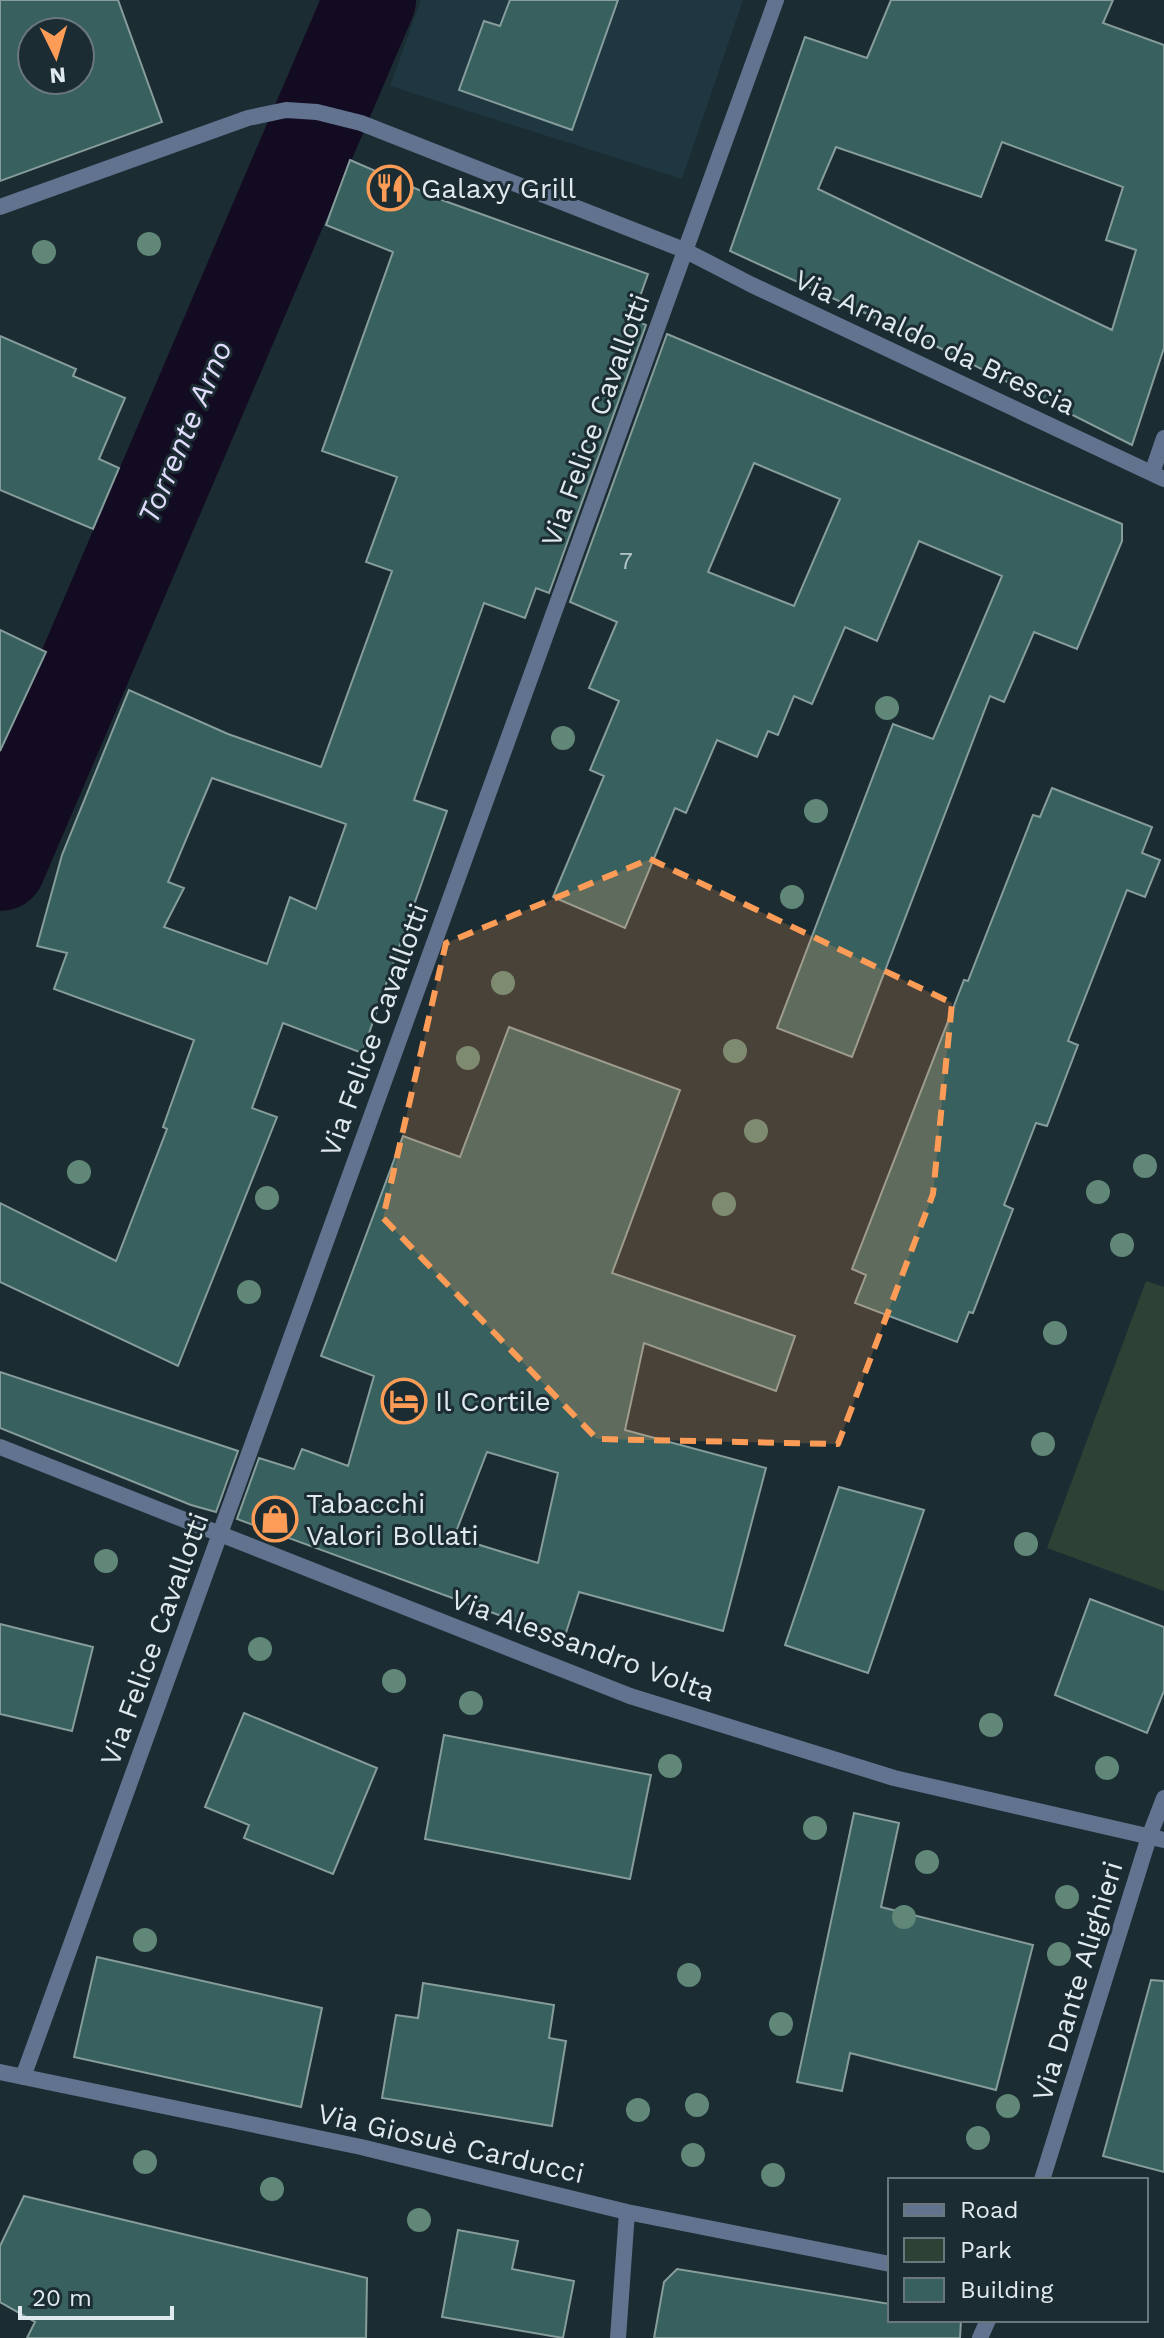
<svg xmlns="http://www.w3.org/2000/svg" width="1164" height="2338" font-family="'Work Sans',sans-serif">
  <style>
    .built { fill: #1e3741 }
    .green { fill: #2e4135 }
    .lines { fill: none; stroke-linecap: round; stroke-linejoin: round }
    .river { stroke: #120b22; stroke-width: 92 }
    .building { fill: #37605e; stroke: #869d9b; stroke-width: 2; fill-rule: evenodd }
    .lane { stroke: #62738f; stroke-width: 16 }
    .street { stroke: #62738f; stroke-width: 16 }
    .tree { fill: #608777 }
    .marked { fill: #fd9c56; fill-opacity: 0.2; stroke: #fd9c56; stroke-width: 6; stroke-dasharray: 16 10; stroke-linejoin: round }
    .labels { text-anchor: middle; stroke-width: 6; stroke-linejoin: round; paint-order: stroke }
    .number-label { font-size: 24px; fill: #b5c7ca }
    .poi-label { font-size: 28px; fill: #dfe9ee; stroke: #1c2c33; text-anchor: start }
    .street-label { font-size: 28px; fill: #dfe9ee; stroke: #1c2c33 }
    .water-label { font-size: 30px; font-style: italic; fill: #e1dbfc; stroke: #1c2c33 }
  </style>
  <rect width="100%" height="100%" fill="#1c2c33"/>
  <path class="built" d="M421 0H743L682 179 390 86Z"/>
  <path class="green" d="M1146 1281 1164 1287V1591L1047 1548Z"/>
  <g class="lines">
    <path class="river" d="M0 865 370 0"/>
  </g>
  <path class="building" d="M0 0H118L162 122 0 181ZM32 32H80V80H32Z
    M510 0H618L572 130 459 90 484 21 500 26Z
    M891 0H1113L1103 23 1164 45V348L1132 445 928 342 730 251 805 37 867 58ZM1002 142 1123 187 1106 240 1136 250 1112 330 818 189 836 147 981 197Z
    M350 160 442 200 648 274 632 319 646 325 549 593 536 588 525 618 484 603 414 800 447 811 362 1053 283 1023 252 1108 277 1117 178 1366 0 1282V1203L116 1261 167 1129 163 1127 194 1040 54 989 67 953 37 946 62 855 129 690 228 734 321 767 392 571 366 562 397 477 322 451 393 252 326 225ZM212 778 346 824 316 909 290 897 267 964 164 927 184 888 168 882Z
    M667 334 1122 524V541L1077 649 1034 632 1004 702 990 696 852 1057 777 1028 893 724 933 739 1002 576 919 541 877 641 845 627 812 704 794 696 778 735 768 731 757 757 717 740 686 813 675 808 625 928 553 897 604 776 590 770 619 701 589 688 617 622 570 602ZM754 463 840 499 794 606 708 572Z
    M0 336 76 369 73 376 125 398 99 459 119 468 93 529 0 490Z
    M0 630 46 652 0 751Z
    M1052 788 1152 827 1142 853 1160 860 1145 897 1127 890 1068 1041 1078 1045 1047 1126 1036 1123 1004 1205 1013 1209 973 1313 969 1312 957 1342 855 1303 866 1275 852 1269 964 980 968 981 1033 815 1040 817Z
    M509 1027 680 1090 612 1273 795 1336 776 1391 644 1343 625 1430 766 1468 723 1631 579 1592 564 1639 237 1519 259 1458 294 1469 302 1449 348 1466 374 1376 321 1356 403 1136 460 1157ZM487 1452 558 1473 538 1563 454 1537Z
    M0 1372 238 1451 216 1512 191 1505 0 1428Z
    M839 1487 924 1510 868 1673 785 1645Z
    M1090 1599 1164 1627V1691L1147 1733 1055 1695Z
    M0 1624 93 1647 72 1731 0 1714Z
    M244 1713 377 1768 333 1874 244 1838 249 1825 205 1807Z
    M444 1735 651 1775 630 1879 425 1839Z
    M854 1813 899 1823 881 1907 1033 1945 996 2090 850 2053 842 2091 797 2082Z
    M97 1957 322 2008 301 2107 74 2057Z
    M1151 1980 1164 1981V2172L1103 2156Z
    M423 1983 554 2005 549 2038 566 2041 552 2126 382 2098 396 2015 418 2018Z
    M24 2196 367 2278 366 2338H27L35 2322 0 2302V2246Z
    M458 2230 518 2241 512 2269 574 2281 563 2338 442 2317Z
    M677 2269 890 2304V2320H961L960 2338H654L664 2282Z"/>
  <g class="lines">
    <path class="lane" d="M980 2338 988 2320"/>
    <path class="street" d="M0 207 248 118 286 110 317 112 361 123 684 250 752 285 1164 479
      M1152 473 1164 438
      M0 1447 630 1696 894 1778 1164 1840
      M0 2072 361 2147 627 2212 890 2264
      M23 2077 776 0
      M1042 2180 1149 1837 1164 1798
      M618 2338 627 2212"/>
  </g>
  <g class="tree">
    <circle cx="149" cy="244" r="12"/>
    <circle cx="44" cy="252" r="12"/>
    <circle cx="887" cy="708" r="12"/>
    <circle cx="563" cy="738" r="12"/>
    <circle cx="816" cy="811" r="12"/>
    <circle cx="792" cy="897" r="12"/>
    <circle cx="503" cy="983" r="12"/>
    <circle cx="735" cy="1051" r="12"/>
    <circle cx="468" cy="1058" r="12"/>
    <circle cx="756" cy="1131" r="12"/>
    <circle cx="1145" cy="1166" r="12"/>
    <circle cx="79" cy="1172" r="12"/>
    <circle cx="1098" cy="1192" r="12"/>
    <circle cx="267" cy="1198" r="12"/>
    <circle cx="724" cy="1204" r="12"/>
    <circle cx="1122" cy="1245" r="12"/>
    <circle cx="249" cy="1292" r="12"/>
    <circle cx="1055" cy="1333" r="12"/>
    <circle cx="1043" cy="1444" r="12"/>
    <circle cx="1026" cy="1544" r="12"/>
    <circle cx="106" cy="1561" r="12"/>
    <circle cx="260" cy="1649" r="12"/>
    <circle cx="394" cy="1681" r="12"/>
    <circle cx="471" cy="1703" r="12"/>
    <circle cx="991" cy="1725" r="12"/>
    <circle cx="670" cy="1766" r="12"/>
    <circle cx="1107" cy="1768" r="12"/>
    <circle cx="815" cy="1828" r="12"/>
    <circle cx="927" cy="1862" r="12"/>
    <circle cx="1067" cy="1897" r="12"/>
    <circle cx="904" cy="1917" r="12"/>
    <circle cx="145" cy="1940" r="12"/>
    <circle cx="1059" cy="1954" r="12"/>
    <circle cx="689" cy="1975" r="12"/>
    <circle cx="781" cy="2024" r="12"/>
    <circle cx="697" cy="2105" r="12"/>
    <circle cx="1008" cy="2106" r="12"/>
    <circle cx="638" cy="2110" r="12"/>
    <circle cx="978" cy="2138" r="12"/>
    <circle cx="693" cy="2155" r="12"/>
    <circle cx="145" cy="2162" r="12"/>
    <circle cx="773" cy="2175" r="12"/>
    <circle cx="272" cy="2189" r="12"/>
    <circle cx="419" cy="2220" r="12"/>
  </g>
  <path class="marked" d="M650 859 952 1003 933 1194 838 1444 597 1439 383 1218 446 943Z"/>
  <defs>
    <g id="restaurant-ring" transform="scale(2.3)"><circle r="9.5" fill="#1c2c33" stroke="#fd9c56" stroke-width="1.5"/><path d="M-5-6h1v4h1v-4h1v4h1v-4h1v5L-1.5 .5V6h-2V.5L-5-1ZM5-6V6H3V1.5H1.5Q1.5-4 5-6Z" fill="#fd9c56"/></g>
    <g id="hotel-ring" transform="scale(2.3)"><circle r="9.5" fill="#1c2c33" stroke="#fd9c56" stroke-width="1.5"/><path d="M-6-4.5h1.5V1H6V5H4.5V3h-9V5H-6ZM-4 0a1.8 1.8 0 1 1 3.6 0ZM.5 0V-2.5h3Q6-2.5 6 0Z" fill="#fd9c56"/></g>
    <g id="shop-ring" transform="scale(2.3)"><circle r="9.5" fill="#1c2c33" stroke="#fd9c56" stroke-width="1.5"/><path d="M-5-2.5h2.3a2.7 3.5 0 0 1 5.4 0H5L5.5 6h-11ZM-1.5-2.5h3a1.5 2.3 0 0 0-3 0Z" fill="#fd9c56"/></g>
  </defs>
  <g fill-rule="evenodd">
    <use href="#restaurant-ring" x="390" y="188"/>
    <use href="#hotel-ring" x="404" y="1401"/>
    <use href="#shop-ring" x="275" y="1519"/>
  </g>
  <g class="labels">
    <g class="number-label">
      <text x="626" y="569">7</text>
    </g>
    <g class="poi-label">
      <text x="421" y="198">Galaxy Grill</text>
      <text x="435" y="1411">Il Cortile</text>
      <text x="306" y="1513">Tabacchi<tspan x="306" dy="32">Valori Bollati</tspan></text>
    </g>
    <g class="street-label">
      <text transform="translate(935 342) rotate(25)" y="10">Via Arnaldo da Brescia</text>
      <text transform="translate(595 420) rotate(-70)" y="10">Via Felice Cavallotti</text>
      <text transform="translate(374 1030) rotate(-70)" y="10">Via Felice Cavallotti</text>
      <text transform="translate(154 1639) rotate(-70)" y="10">Via Felice Cavallotti</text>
      <text transform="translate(583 1645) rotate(20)" y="10">Via Alessandro Volta</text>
      <text transform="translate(1077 1981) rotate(-73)" y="10">Via Dante Alighieri</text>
      <text transform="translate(451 2143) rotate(13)" y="10">Via Giosuè Carducci</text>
    </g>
    <g class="water-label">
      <text transform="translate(185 432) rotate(-67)" y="10">Torrente Arno</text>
    </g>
  </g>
  <rect x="888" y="2178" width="260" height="144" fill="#1c2c33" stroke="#6a787e" stroke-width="2"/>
  <rect x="904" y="2204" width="40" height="12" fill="#62738f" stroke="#6a787e" stroke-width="2"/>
  <text x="960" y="2218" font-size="24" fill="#dfe9ee">Road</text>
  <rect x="904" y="2238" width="40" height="24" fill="#2e4135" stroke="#6a787e" stroke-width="2"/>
  <text x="960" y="2258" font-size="24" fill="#dfe9ee">Park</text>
  <rect x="904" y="2278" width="40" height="24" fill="#37605e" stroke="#6a787e" stroke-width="2"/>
  <text x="960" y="2298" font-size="24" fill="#dfe9ee">Building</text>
  <g transform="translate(56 56) rotate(175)"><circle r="38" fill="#1c2c33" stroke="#6a787e" stroke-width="2"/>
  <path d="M0-6L14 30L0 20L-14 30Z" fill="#fd9c56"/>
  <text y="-12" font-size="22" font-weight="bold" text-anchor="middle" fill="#dfe9ee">N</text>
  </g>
  <path d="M20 2306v12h152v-12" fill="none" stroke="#dfe9ee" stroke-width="4"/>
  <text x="32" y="2306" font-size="24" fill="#dfe9ee" stroke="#1c2c33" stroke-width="6" paint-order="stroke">20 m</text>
</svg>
